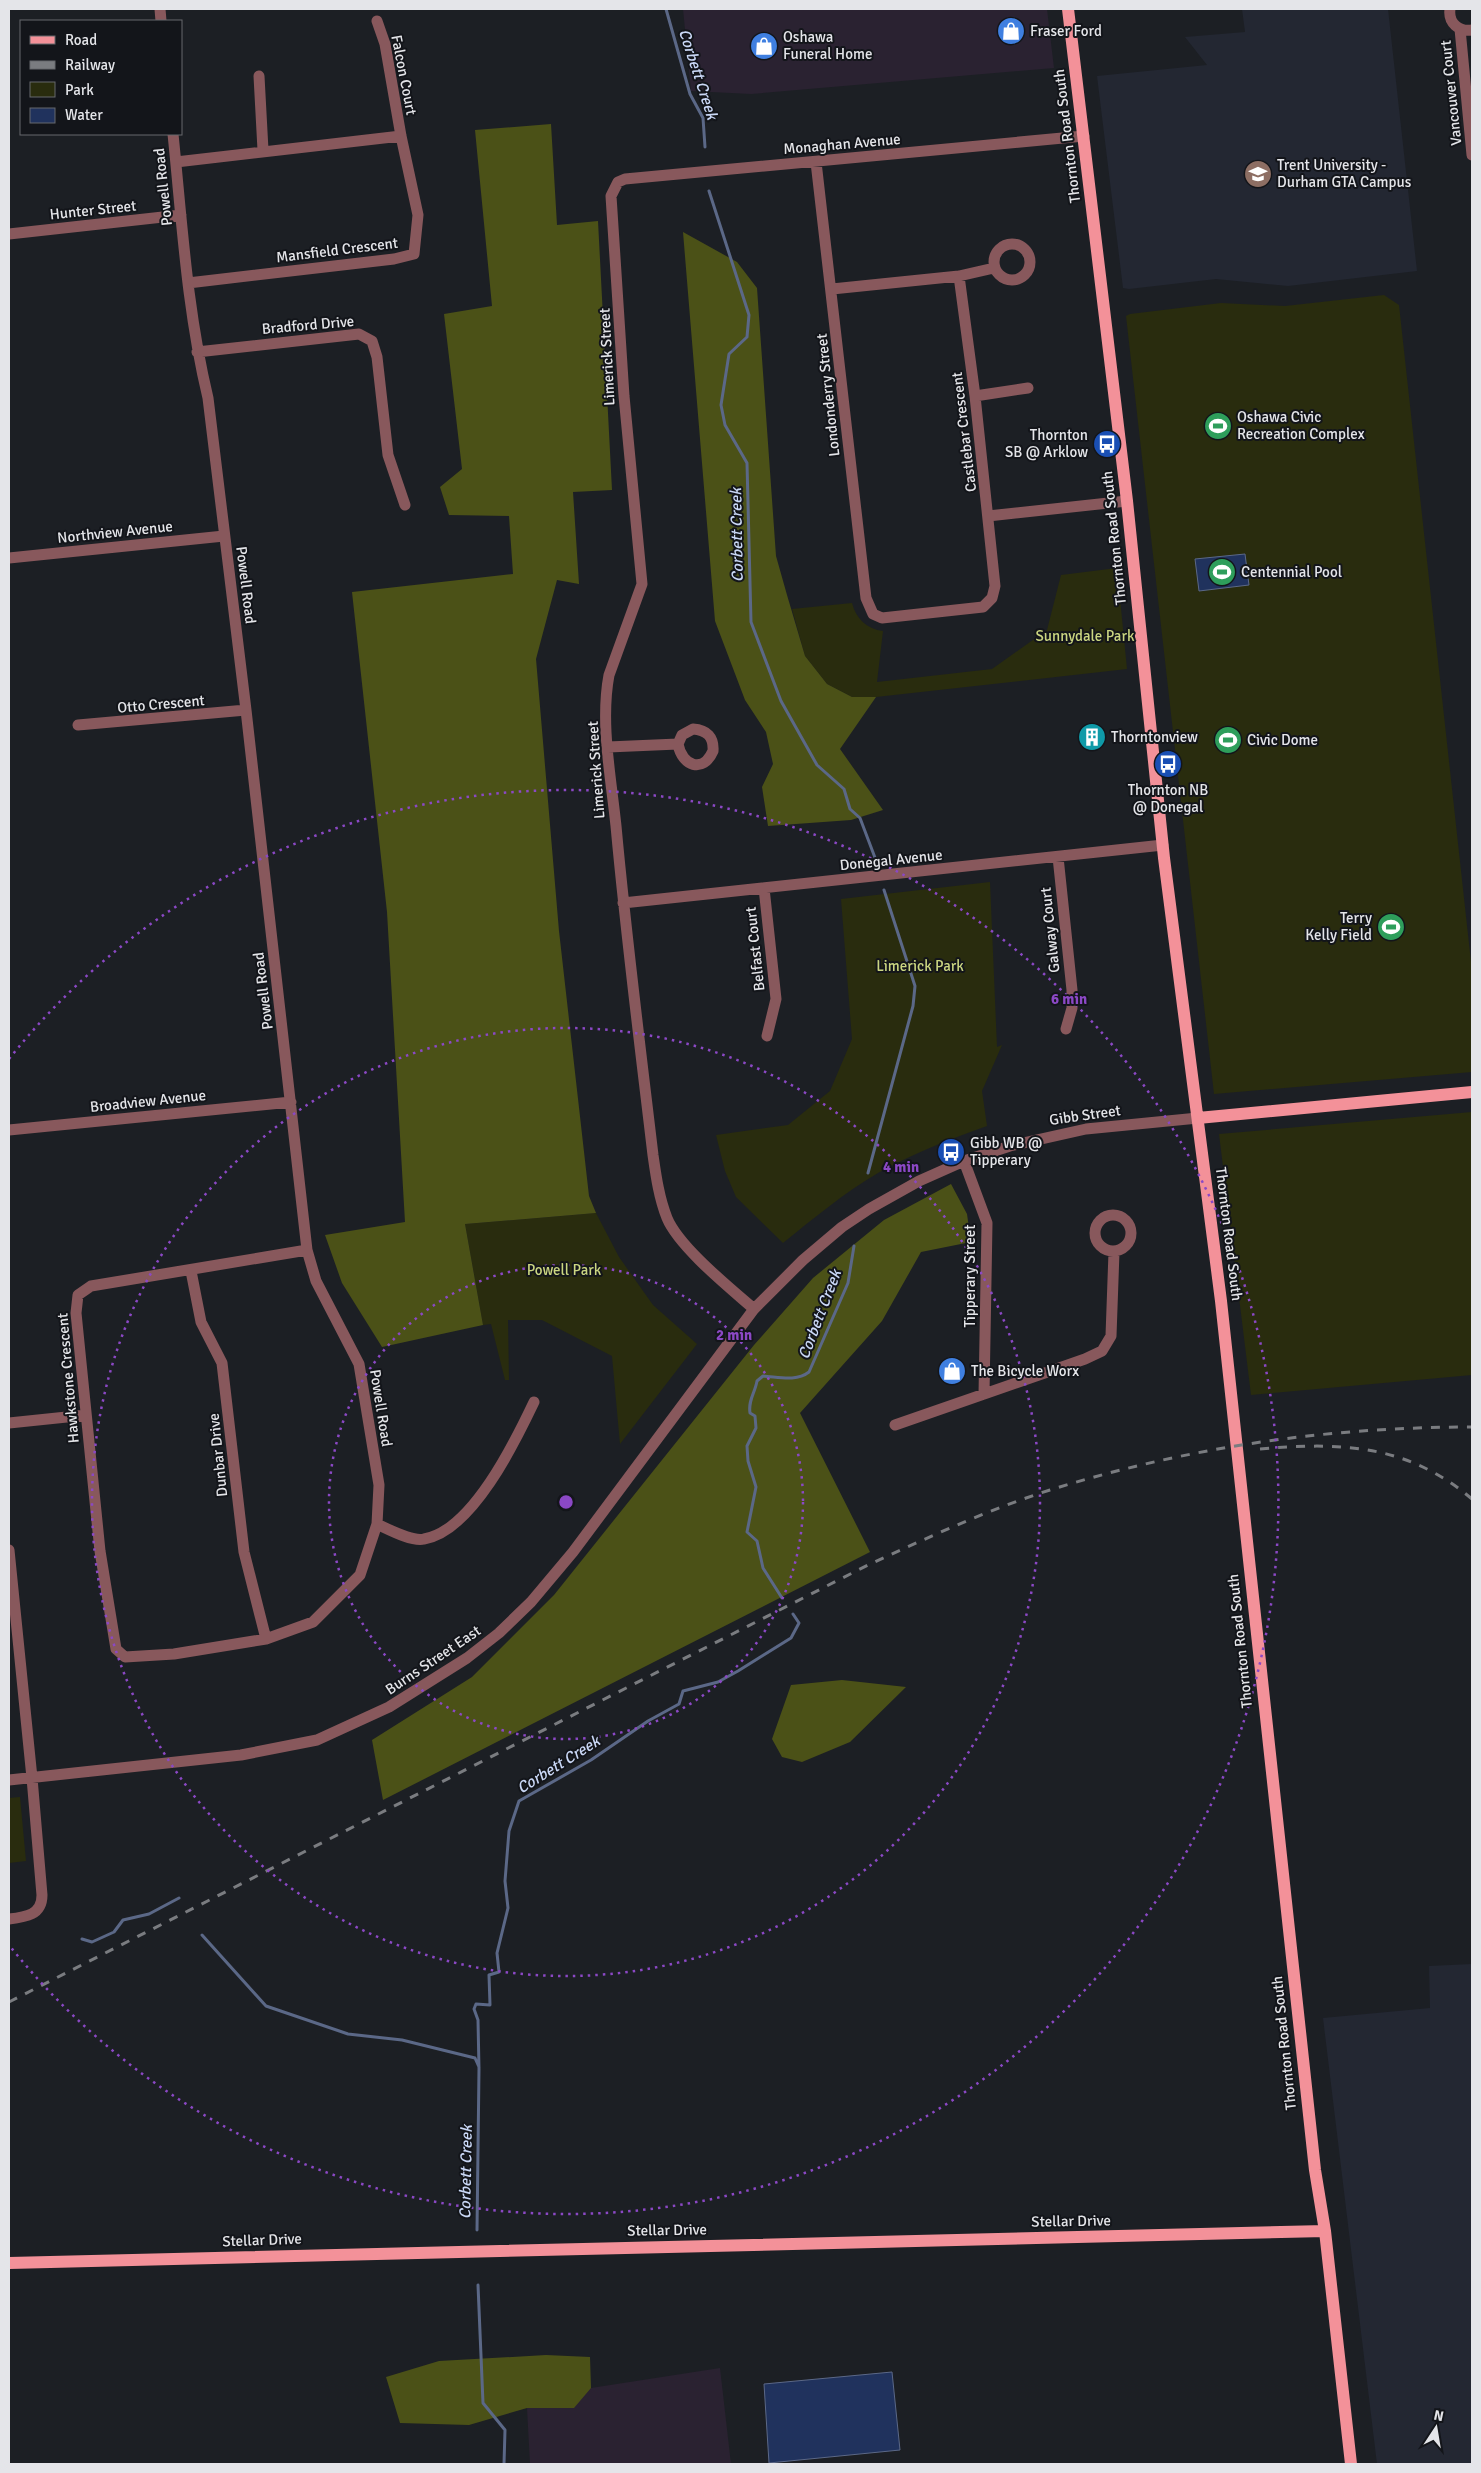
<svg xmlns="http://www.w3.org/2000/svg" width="1481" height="2473" font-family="Signika,sans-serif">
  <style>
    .commercial { fill: #2a2231 }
    .built { fill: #232732 }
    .green { fill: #292c0e }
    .forest { fill: #4b5117 }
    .water { fill: #20325d; stroke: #5b6887 }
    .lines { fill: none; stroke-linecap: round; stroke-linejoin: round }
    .stream { stroke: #5b6887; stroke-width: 3 }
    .minor { stroke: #88585c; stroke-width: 11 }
    .major { stroke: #f39199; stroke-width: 12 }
    .rail { stroke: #7a7c80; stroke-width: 3; stroke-dasharray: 9 9; stroke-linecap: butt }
    .ring { fill: none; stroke: #8b48c5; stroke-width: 2.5; stroke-dasharray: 2.5 5 }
    .labels { text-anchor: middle; stroke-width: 4; stroke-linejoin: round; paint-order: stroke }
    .poi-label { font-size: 15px; fill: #e4e5e9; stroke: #13151a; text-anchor: start }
    .street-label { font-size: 15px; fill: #e4e5e9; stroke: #13151a }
    .park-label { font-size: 15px; fill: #cbd681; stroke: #13151a }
    .water-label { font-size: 16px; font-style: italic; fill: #cad8f6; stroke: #13151a }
    .centre { fill: #8b48c5; stroke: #13151a; stroke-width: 2.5 }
    .ring-label { font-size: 15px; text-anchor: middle; font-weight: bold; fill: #8b48c5; stroke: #13151a; stroke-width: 4; stroke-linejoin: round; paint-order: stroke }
  </style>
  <rect width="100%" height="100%" fill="#1c1f24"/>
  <path class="commercial" d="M683 9H1047L1054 68 751 94 691 91Z
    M720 2368 731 2464H530L527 2408 591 2388Z"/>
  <path class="built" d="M1242 9H1388L1417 271 1288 286 1216 279 1129 289 1123 288 1097 76 1207 65 1185 37 1245 32Z
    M1472 1964V2464H1377L1323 2018 1430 2008 1429 1966Z"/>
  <path class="green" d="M1384 295 1399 305 1472 971V1072L1214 1094 1126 316 1130 314 1221 303 1285 306Z
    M1117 568 1127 669 876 697H852L827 684 805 656 792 609 852 603C856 619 867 629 883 631L877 682 992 669 1047 630 1061 575Z
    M990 882 997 1047 1002 1045 982 1091 987 1126C950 1139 912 1154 878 1173 844 1193 814 1218 783 1243L736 1197 725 1171 716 1135 788 1125 830 1091 852 1039 841 899Z
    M1472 1112V1375L1251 1395 1219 1134Z
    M596 1213 619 1257 653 1305 697 1344 620 1444 612 1356 542 1320H508L509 1380H505L491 1324 483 1325 465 1224Z
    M20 1797 26 1861 9 1863V1798Z"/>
  <path class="forest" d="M551 124 557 225 598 221 612 490 573 492 579 584 557 580 536 659 559 931 589 1196 596 1213 465 1224 483 1325 382 1347 342 1283 325 1235 405 1222 387 912 352 592 513 574 509 516 449 515 440 487 462 469 444 314 492 306 475 130Z
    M683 232 737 262 757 288 776 556 787 595 805 656 827 684 852 697H876L840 749 883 810 851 820 768 826 762 787 773 764 766 732 745 700 715 621Z
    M951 1184 967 1214 971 1242 921 1252 882 1321 800 1413 870 1552 383 1800 372 1740 472 1677 554 1595 754 1345 813 1278 884 1220Z
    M842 1680 906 1687 850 1742 802 1762 782 1757 772 1739 791 1685Z
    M546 2355 590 2357 591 2388 574 2408H527L469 2425 400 2423 386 2377 439 2361Z"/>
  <path class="water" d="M1245 554 1249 585 1199 591 1195 559Z
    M892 2372 900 2450 769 2463 764 2384Z"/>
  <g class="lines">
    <path class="stream" d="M666 9 690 94 703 118 705 147
      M709 191 749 315 747 337 729 354 721 405 725 425 747 463 751 622 781 701 817 765 844 789 850 809 860 818 877 863
      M868 1173 913 1006 915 986 884 890
      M782 1598 763 1568 757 1541 747 1532 756 1487 748 1461 747 1446 756 1428 755 1416 750 1413C748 1400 755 1393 757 1381L763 1376C779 1377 796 1382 809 1372L848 1283 854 1246
      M202 1935 266 2006 348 2034 402 2040 475 2058 479 2067
      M82 1939 92 1942 114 1932 123 1920 149 1914 179 1898
      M477 2230 479 2069 478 2020 474 2009 476 2004 490 2005 489 1975 499 1972 497 1953 508 1908 505 1881 509 1831 519 1801 591 1760 648 1721 679 1704 683 1691 718 1682 738 1671 791 1638 799 1623 793 1614
      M478 2285 483 2403 505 2430 504 2464"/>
    <path class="minor" d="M160 9 161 21
      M1450 9C1448 23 1459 32 1472 30
      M1460 29 1472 155
      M259 76 263 150
      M173 134C182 222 187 311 208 398L246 710 307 1250 316 1281 359 1364 379 1485 377 1524 360 1575 313 1622 266 1639 174 1654 125 1657 116 1649 100 1551 76 1313 78 1295 91 1286 307 1250
      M176 162 401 136
      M816 162 866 598 873 614 882 618 983 607 992 598 995 586 975 396 959 276
      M9 234 181 215
      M994 262a18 18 0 1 1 36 0a18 18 0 1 1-36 0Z
      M188 283 394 259 414 254 418 215 401 136 385 44 377 21
      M832 289 959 276 994 268
      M197 352 359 334 372 341 377 357 388 455 405 505
      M975 396 1028 388
      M988 516 1127 501
      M9 558 224 536
      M78 725 246 710
      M608 747 678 744 682 735 693 729C707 730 714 737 713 751 703 774 682 766 678 744
      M1058 857 1072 990V1008L1066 1029
      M764 888 776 999 767 1036
      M623 903 1163 845
      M9 1130 291 1102
      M964 1161 987 1223 984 1394
      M1095 1233a18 18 0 1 1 36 0a18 18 0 1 1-36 0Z
      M191 1271 201 1322 222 1363 244 1552 266 1639
      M754 1309C730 1288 679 1247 667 1218 659 1198 656 1176 653 1155 640 1045 626 936 616 826 611 777 600 723 609 675L642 584 624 396 611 196 618 182 625 179 1084 136
      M9 1423 86 1415
      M895 1425 1085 1359 1102 1351 1111 1336 1114 1252
      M377 1524C388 1529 412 1542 424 1539 472 1531 515 1442 534 1402
      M9 1550 32 1778 42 1895C42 1915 26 1917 9 1919
      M9 1780 241 1755 317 1740 389 1707 467 1658 499 1633 531 1602 573 1552 754 1309 803 1260 842 1227 869 1209 919 1181 964 1161 1010 1146 1086 1129 1198 1118"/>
    <path class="major" d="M1068 9 1127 501 1164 858 1221 1301 1315 2170 1325 2231 1351 2464
      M1198 1118 1472 1092
      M9 2263 1325 2231"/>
    <path class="rail" d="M1260 1449C1341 1442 1407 1444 1472 1499
      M9 2002 868 1565C927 1538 987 1510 1050 1490 1188 1447 1328 1427 1472 1427"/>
  </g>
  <g class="ring">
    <circle cx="566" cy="1502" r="237"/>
    <circle cx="566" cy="1502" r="474"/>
    <path d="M9 1059A712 712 0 1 1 9 1945"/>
  </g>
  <defs>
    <g id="shop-disc" transform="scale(1.4375)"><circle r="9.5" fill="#3f7fe0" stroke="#13151a"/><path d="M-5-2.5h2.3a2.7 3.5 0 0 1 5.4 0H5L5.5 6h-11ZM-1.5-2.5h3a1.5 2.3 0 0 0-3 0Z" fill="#fff"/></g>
    <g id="university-disc" transform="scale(1.4375)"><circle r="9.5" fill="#8d6e63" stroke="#13151a"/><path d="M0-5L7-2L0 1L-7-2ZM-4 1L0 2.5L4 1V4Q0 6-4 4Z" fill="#fff"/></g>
    <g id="stadium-disc" transform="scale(1.4375)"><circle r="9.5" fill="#2e9e5b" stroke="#13151a"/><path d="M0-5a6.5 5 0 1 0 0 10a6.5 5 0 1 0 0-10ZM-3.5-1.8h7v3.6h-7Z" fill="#fff"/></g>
    <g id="bus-disc" transform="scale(1.4375)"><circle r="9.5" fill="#1a4fb4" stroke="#13151a"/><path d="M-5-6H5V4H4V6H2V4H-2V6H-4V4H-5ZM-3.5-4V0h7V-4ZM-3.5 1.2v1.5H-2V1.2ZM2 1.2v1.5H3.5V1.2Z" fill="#fff"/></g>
    <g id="building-disc" transform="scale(1.4375)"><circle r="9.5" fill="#0f9aa8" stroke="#13151a"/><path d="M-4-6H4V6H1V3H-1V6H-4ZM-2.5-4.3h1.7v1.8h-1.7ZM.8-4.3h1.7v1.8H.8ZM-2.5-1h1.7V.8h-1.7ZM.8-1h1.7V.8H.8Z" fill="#fff"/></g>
  </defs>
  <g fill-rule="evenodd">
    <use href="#shop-disc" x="1011" y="31"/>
    <use href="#shop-disc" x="764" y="46"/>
    <use href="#university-disc" x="1258" y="174"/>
    <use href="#stadium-disc" x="1218" y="426"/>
    <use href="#bus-disc" x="1107" y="444"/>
    <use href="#stadium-disc" x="1222" y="572"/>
    <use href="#building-disc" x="1092" y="737"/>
    <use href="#stadium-disc" x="1228" y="740"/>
    <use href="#bus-disc" x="1168" y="764"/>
    <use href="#stadium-disc" x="1391" y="927"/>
    <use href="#bus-disc" x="951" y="1152"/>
    <use href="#shop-disc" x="952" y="1371"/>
  </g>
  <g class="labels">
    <g class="poi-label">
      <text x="1030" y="36">Fraser Ford</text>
      <text x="783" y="42">Oshawa<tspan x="783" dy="17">Funeral Home</tspan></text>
      <text x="1277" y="170">Trent University -<tspan x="1277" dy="17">Durham GTA Campus</tspan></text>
      <text x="1237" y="422">Oshawa Civic<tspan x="1237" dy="17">Recreation Complex</tspan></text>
      <text x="1088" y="440" text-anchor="end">Thornton<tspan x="1088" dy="17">SB @ Arklow</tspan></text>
      <text x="1241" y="577">Centennial Pool</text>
      <text x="1111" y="742">Thorntonview</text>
      <text x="1247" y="745">Civic Dome</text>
      <text x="1168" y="795" text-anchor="middle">Thornton NB<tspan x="1168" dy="17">@ Donegal</tspan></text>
      <text x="1372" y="923" text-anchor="end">Terry<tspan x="1372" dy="17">Kelly Field</tspan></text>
      <text x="970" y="1148">Gibb WB @<tspan x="970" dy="17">Tipperary</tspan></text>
      <text x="971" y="1376">The Bicycle Worx</text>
    </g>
    <g class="street-label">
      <text transform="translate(404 75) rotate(79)" y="5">Falcon Court</text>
      <text transform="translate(1451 93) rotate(-96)" y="5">Vancouver Court</text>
      <text transform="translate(1067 136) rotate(-97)" y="5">Thornton Road South</text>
      <text transform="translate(842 144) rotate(-5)" y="5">Monaghan Avenue</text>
      <text transform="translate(163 187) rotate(-96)" y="5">Powell Road</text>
      <text transform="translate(93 210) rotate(-6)" y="5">Hunter Street</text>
      <text transform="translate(337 250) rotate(-7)" y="5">Mansfield Crescent</text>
      <text transform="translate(308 325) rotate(-5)" y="5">Bradford Drive</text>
      <text transform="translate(607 357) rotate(-93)" y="5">Limerick Street</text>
      <text transform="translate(828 395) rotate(-96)" y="5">Londonderry Street</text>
      <text transform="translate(964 432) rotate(-97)" y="5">Castlebar Crescent</text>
      <text transform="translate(115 532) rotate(-6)" y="5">Northview Avenue</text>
      <text transform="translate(1114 538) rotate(-96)" y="5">Thornton Road South</text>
      <text transform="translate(246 585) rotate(83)" y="5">Powell Road</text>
      <text transform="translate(161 704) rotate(-5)" y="5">Otto Crescent</text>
      <text transform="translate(596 770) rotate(-94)" y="5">Limerick Street</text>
      <text transform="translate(891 860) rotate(-6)" y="5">Donegal Avenue</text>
      <text transform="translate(1050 930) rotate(-96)" y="5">Galway Court</text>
      <text transform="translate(755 949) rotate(-96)" y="5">Belfast Court</text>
      <text transform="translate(263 991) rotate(-97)" y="5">Powell Road</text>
      <text transform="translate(148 1101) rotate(-6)" y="5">Broadview Avenue</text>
      <text transform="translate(1085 1115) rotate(-8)" y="5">Gibb Street</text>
      <text transform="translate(1229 1234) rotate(83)" y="5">Thornton Road South</text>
      <text transform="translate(970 1276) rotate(-90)" y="5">Tipperary Street</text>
      <text transform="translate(68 1378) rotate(-95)" y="5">Hawkstone Crescent</text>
      <text transform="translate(381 1408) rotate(81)" y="5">Powell Road</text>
      <text transform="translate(218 1455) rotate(-96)" y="5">Dunbar Drive</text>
      <text transform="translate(1240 1641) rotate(-96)" y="5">Thornton Road South</text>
      <text transform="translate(433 1660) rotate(-34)" y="5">Burns Street East</text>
      <text transform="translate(1284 2043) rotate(-96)" y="5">Thornton Road South</text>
      <text transform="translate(1071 2221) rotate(-1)" y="5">Stellar Drive</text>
      <text transform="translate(667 2230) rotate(-1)" y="5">Stellar Drive</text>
      <text transform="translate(262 2240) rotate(-2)" y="5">Stellar Drive</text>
    </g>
    <g class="park-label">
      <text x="1085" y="641">Sunnydale Park</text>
      <text x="920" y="971">Limerick Park</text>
      <text x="564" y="1275">Powell Park</text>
    </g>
    <g class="water-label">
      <text transform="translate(699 74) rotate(72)" y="6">Corbett Creek</text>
      <text transform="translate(736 535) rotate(-91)" y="6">Corbett Creek</text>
      <text transform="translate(819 1314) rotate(-69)" y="6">Corbett Creek</text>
      <text transform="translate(558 1764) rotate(-32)" y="6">Corbett Creek</text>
      <text transform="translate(465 2172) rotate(-89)" y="6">Corbett Creek</text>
    </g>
  </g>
  <circle cx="566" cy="1502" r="8" class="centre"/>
  <g class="ring-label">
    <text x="1069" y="1004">6 min</text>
    <text x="901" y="1172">4 min</text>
    <text x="734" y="1340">2 min</text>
  </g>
  <rect width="1481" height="2473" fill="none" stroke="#e4e5e9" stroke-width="20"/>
  <rect x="20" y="20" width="162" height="115" fill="#13151a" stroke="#67686d"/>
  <rect x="30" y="36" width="25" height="8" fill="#f39199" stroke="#67686d"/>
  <text x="65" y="45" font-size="15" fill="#e4e5e9">Road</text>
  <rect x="30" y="61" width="25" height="8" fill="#7a7c80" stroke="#67686d"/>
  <text x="65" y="70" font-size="15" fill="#e4e5e9">Railway</text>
  <rect x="30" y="82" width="25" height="15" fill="#292c0e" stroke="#67686d"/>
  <text x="65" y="95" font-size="15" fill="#e4e5e9">Park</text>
  <rect x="30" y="108" width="25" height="15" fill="#20325d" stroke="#67686d"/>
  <text x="65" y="120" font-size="15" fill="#e4e5e9">Water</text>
  <g transform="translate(1436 2428) rotate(12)" stroke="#13151a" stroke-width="4" paint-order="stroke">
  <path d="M0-4L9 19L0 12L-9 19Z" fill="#e4e5e9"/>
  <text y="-8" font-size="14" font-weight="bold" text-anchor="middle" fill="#e4e5e9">N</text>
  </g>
</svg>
